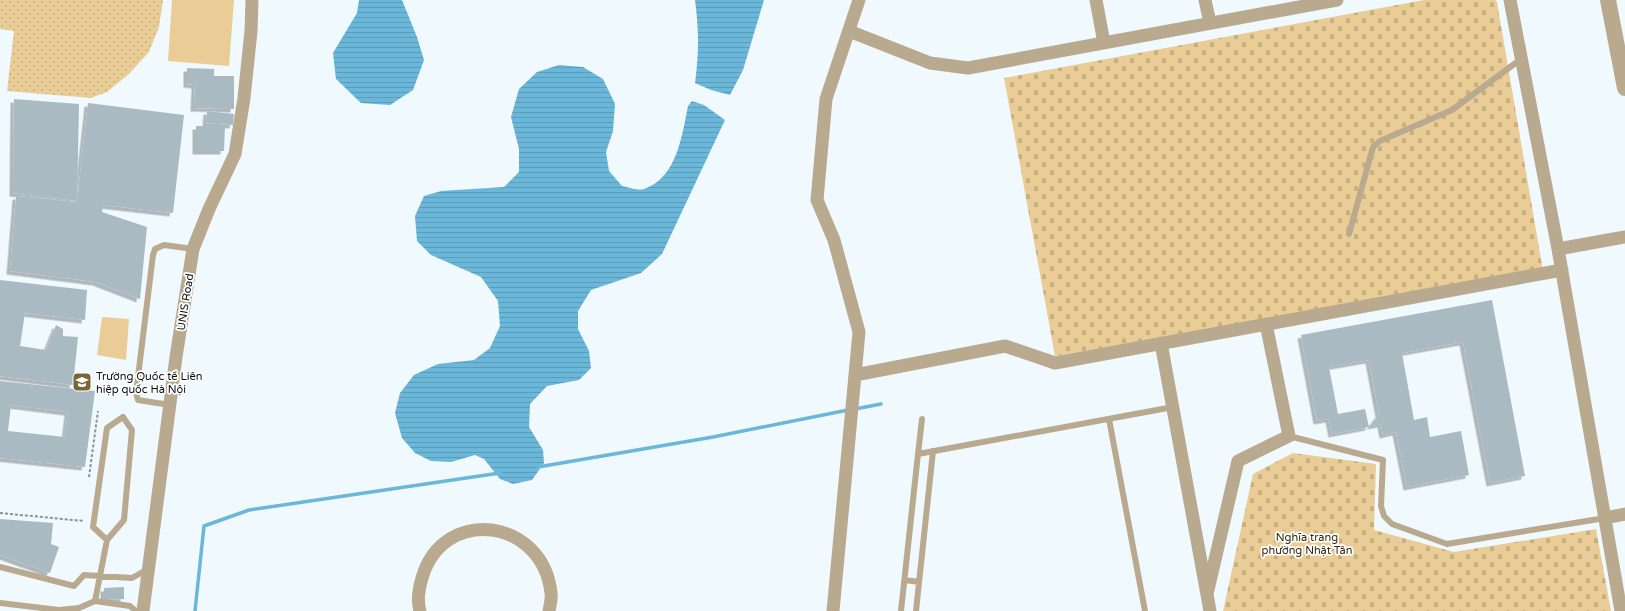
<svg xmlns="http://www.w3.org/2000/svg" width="1625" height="611" font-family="'Varela Round',sans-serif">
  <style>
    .grass { fill: url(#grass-dots) }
    .cemetery { fill: url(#cemetery-stones) }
    .pitch { fill: #eacd96 }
    .water { fill: url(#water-rules) }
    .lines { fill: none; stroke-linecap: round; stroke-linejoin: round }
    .stream { stroke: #6bb7d9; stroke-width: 3.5 }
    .building { fill: #aabac2; fill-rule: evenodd; filter: url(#shadow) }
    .path { stroke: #8a9296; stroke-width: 2; stroke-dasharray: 3 2; stroke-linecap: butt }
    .service { stroke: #b9aa8f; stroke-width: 6 }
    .minor { stroke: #b9aa8f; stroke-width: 13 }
    .tertiary { stroke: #b9aa8f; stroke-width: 16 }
    .labels { text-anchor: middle; stroke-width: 3.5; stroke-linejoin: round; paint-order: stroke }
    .street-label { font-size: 11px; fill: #090f12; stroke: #fff }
    .poi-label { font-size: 11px; fill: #090f12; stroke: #fff; text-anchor: start }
    .park-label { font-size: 11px; fill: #36280a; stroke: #fff }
  </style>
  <defs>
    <pattern id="grass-dots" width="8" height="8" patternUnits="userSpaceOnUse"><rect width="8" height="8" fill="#eacd96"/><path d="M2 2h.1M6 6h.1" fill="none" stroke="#c7af80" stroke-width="1.8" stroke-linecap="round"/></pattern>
    <pattern id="cemetery-stones" width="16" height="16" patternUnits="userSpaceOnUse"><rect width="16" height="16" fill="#eacd96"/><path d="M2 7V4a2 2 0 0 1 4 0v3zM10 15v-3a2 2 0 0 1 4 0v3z" fill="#c7af80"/></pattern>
    <pattern id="water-rules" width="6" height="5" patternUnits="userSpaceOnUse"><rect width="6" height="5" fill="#6bb7d9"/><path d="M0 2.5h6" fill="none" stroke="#5b9cb9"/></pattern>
    <filter id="shadow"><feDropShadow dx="-3.5" dy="3.5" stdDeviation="0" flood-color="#0004"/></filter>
  </defs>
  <rect width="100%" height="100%" fill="#eff9fe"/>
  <path class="grass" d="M0 0H163L159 27 149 52 129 74 107 92 91 98 7 91 14 31 0 29Z"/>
  <path class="cemetery" d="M1424 0H1495L1497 2 1543 271 1055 356 1004 78Z
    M1293 453 1376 464 1374 530 1454 552 1596 529 1611 611H1223L1253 474Z"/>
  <path class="pitch" d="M172 0H234L229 66 168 61Z
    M102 317 129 319 126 360 97 355Z"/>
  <path class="water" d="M359 0H402L417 37 424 60 413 90 390 105 361 103 336 79 333 53 357 13Z
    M695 0H764L743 70 730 95 711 90 695 83C699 53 699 30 695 0Z
    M559 65 583 67 603 79 615 104 613 131 606 152 609 171 622 186C628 187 638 191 644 189 677 178 682 135 688 106L692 101 704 105 725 120 662 254 641 273 591 290 578 311V329L589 351 591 368 579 380 547 386 530 404 529 427 543 450 544 463 532 480 513 484 500 479 484 459 475 455 451 462 431 461 415 453 402 438 395 413 400 393 414 375 438 364 474 360 490 348 500 326 498 301 481 277 431 255 417 241 415 216 424 196 441 191 504 187 519 172V149L511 117 519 89 537 72Z"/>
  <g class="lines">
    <path class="stream" d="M855 409 881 404
      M538 467 713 437 848 410
      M195 611 204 526 249 510 500 473"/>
  </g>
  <path class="building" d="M187 68 214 69V76H234V109L194 108 195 85 187 84Z
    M14 99 79 104 77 201 13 193Z
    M88 103 184 115 173 213 103 205 102 212 147 227 140 299 96 282 10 271 16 196 86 203 77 202Z
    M207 111 234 114 233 125 206 123Z
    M196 126H225L224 151H196Z
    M0 280 87 290 85 320 25 313 20 346 46 350 56 325 63 329V336L78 337 73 385 0 376Z
    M1492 300 1525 476 1490 483 1463 342 1402 353 1414 420 1427 417 1430 437 1461 431 1469 475 1407 487 1396 432 1383 435 1381 424 1370 426 1379 414 1369 360 1329 367 1338 414 1365 409 1369 427 1332 434 1329 419 1317 421 1301 335Z
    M0 381 95 391 85 467 0 458ZM11 405 68 412 65 437 8 431Z
    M0 519 53 523 51 544 59 547 50 573 0 555Z
    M124 587V599L104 600V588Z"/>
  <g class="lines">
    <path class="path" d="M89 477 98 411
      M0 513 84 521"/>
    <path class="service" d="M1349 234 1373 147 1380 141 1452 110 1521 59
      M170 405 138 400 136 393 153 255 155 249 164 245 193 249
      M922 419 918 454 1173 407
      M1109 419 1145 611
      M1289 436 1383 460 1381 506 1384 516 1392 524 1447 544 1605 518
      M0 567 74 586 84 575 132 578 148 569
      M905 580 919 582
      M95 601 107 540 124 520 132 430 123 417 107 428 93 527 107 540
      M0 603 59 610 79 608 95 601 130 606 136 611
      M901 611 918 454
      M916 611 933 451"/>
    <path class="minor" d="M1096 0 1104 43
      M1205 0 1210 23
      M1510 0 1558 249 1621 611
      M849 31 930 63 968 68 1337 0
      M1558 249 1625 237
      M1161 343 1210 611
      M855 375 1005 346 1055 363 1562 270
      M1605 518 1625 514
      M1207 594 1238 461 1289 436 1266 324
      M143 611 176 357 193 249 209 209 235 154 244 98 251 31 252 0
      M420 611C417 601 419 588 422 578 443 505 543 518 551 593 552 599 550 605 549 611
      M833 611 859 332 834 240 817 200 826 99 859 0"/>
    <path class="tertiary" d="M1608 0 1625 88"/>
  </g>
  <defs>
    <g id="school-square" transform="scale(1)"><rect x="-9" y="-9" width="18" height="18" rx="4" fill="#7c6434" stroke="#fff"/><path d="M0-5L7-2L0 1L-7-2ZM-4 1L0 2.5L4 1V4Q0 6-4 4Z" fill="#fff"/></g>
  </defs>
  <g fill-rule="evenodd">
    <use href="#school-square" x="82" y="382"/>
  </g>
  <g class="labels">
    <g class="street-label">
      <text transform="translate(185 302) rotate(-81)" y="4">UNIS Road</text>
    </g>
    <g class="poi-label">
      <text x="96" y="380">Trường Quốc tế Liên<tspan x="96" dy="13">hiệp quốc Hà Nội</tspan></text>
    </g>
    <g class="park-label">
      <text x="1307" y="541">Nghĩa trang<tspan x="1307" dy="13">phường Nhật Tân</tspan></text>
    </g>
  </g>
</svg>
